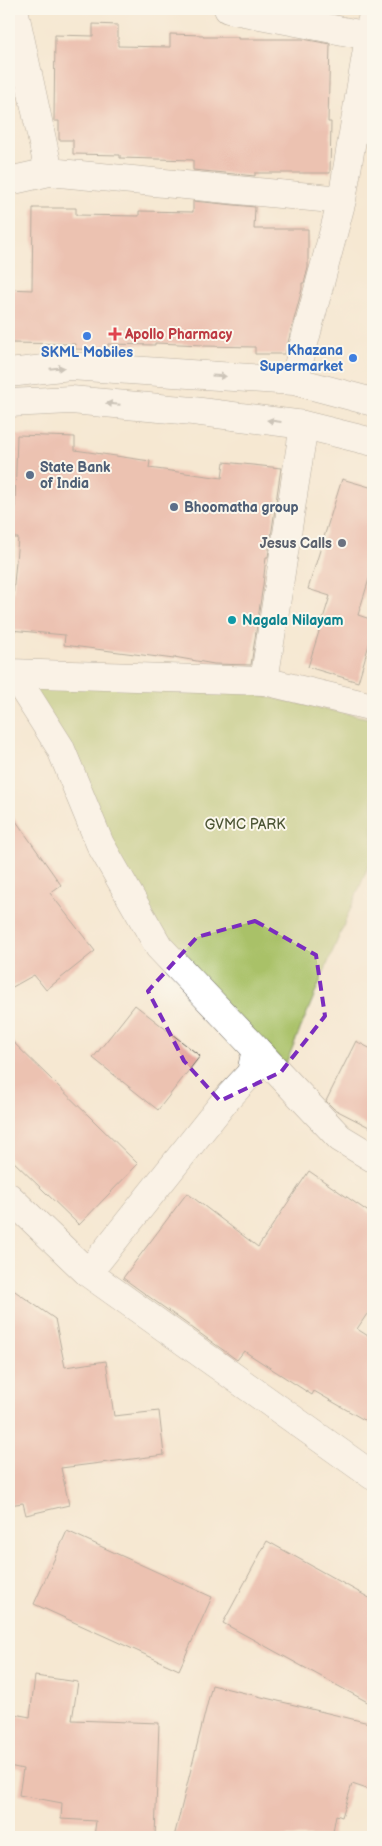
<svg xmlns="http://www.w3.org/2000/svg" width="382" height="1846" font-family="'Balsamiq Sans',sans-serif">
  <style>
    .park { fill: #a9c167; stroke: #626e42 }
    .building { fill: #e1948b }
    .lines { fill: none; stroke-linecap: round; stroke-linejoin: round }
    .minor-casing { stroke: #68635c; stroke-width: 29 }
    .minor { stroke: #fff; stroke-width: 28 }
    .oneway { fill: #999 }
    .marked { fill: none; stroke: #7b2cbf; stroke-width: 4; stroke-dasharray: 10 6; stroke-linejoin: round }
    .health-dot { fill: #e0444e; stroke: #fbf7ec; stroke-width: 2 }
    .shop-dot { fill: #3f7fe0; stroke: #fbf7ec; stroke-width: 2 }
    .service-dot { fill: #5c6f8a; stroke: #fbf7ec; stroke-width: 2 }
    .worship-dot { fill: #6b7280; stroke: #fbf7ec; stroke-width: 2 }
    .culture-dot { fill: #0f9aa8; stroke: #fbf7ec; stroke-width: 2 }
    .labels { text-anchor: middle; stroke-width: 4; stroke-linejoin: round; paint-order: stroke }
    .health-label { font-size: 14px; font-weight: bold; fill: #be3a42; stroke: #fbf7ec; text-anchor: start }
    .shop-label { font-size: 14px; font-weight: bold; fill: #366cbe; stroke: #fbf7ec; text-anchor: end }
    .service-label { font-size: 14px; font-weight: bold; fill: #4e5e75; stroke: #fbf7ec; text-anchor: start }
    .worship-label { font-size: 14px; font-weight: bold; fill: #5b616d; stroke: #fbf7ec; text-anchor: end }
    .culture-label { font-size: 14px; font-weight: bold; fill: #0d838f; stroke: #fbf7ec; text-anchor: start }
    .park-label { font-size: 14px; fill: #4d5636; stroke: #fbf7ec }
  </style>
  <rect width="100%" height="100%" fill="#fbf7ec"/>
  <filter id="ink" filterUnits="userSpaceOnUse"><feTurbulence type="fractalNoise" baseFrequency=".02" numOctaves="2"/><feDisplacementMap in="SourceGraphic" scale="10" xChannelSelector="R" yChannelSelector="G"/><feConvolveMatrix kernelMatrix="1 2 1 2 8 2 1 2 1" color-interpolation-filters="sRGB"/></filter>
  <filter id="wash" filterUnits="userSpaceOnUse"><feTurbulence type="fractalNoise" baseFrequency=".0096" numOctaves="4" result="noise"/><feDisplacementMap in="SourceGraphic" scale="20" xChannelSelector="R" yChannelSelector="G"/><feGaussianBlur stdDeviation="1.12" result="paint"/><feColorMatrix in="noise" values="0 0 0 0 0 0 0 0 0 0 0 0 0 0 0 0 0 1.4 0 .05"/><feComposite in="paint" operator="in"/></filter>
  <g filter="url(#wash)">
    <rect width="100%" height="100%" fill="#f6e8d2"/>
    <path class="park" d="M23 678 239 691 373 719V855L284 1068 166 946Z"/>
    <g id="blocks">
      <path class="building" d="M93 24 118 25V46L170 47V34L203 35V37H238V39H303L330 44 328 122H331L330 173H255V176L193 170V160L120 158V155L73 154V140H59V121H54V119L55 35 93 36Z
        M193 201 255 207 254 229H308V268L304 283H302V289L285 354H255V347L203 346V345L155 343V345L108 344V350L75 349V344L9 343V289L32 290 33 208H76V215L139 216V211L193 212Z
        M17 435 75 437V450L150 461 149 468 222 478 224 462 281 468 268 557H266L263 585 251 665 214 664 174 657V659L64 645 65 635 10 630 18 538H14Z
        M342 479 373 488V566L358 615 373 620V631L358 682 308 667 330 596 308 589Z
        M9 811 61 885 50 893 95 951 46 990 34 975 9 989Z
        M135 1005 200 1056 158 1110 93 1058Z
        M9 1038 138 1164 79 1225 9 1157Z
        M356 1041 373 1050V1129L334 1109 326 1101Z
        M309 1171 373 1215V1305L357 1329 373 1339V1425L314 1391 312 1395 244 1351 237 1360 123 1278 187 1193 258 1247Z
        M9 1287 55 1319 65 1367 106 1361 114 1416 159 1411 164 1455 61 1468 69 1505 26 1515 23 1503 9 1505Z
        M67 1531 212 1597 179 1670 34 1604Z
        M267 1541 373 1600V1705L223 1623Z
        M35 1676 78 1682 72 1720 159 1723 155 1837H94L96 1821 61 1819 62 1803 19 1795 23 1769 9 1766V1713L30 1717Z
        M212 1685 373 1724V1791L352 1784 342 1817 336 1815 332 1837H174Z"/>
    </g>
  </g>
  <g filter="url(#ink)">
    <use href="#blocks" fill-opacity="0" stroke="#68635c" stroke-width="1"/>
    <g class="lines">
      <g class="minor-casing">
        <path id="minor" d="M14 9 49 172
          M228 9 369 36
          M9 181 49 172 342 200
          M9 373 70 366 294 381 373 402
          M294 381 342 200 373 13
          M9 403 71 400 193 411 304 425 373 442
          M9 673 264 681 373 707
          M13 673 60 747 100 844 159 947 256 1049 251 1073 225 1101 88 1273
          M264 681 304 425
          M256 1049 340 1138 373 1158
          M9 1197 88 1273 373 1476"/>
      </g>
      <use href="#minor" class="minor"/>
    </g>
    <defs><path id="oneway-solid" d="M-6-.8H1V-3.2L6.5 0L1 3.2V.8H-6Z" transform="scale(1.25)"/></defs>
    <g class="oneway">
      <use href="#oneway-solid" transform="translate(57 368) rotate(-6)"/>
      <use href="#oneway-solid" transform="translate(219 376) rotate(4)"/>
      <use href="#oneway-solid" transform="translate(113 404) rotate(-175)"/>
      <use href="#oneway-solid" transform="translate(274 421) rotate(-173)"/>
    </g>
  </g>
  <path d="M0 0H382V1846H0ZM255 921 316 955 325 1016 281 1072 220 1101 184 1061 148 991 197 937Z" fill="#f6e8d2" fill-opacity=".55" fill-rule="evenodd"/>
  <path class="marked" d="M255 921 316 955 325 1016 281 1072 220 1101 184 1061 148 991 197 937Z"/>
  <path class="health-dot" d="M112.5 326.5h5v5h5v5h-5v5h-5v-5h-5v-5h5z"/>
  <g class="shop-dot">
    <circle cx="87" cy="336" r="5"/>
    <circle cx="353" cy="358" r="5"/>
  </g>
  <g class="service-dot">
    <circle cx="30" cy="475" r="5"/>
    <circle cx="174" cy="507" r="5"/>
  </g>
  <circle class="worship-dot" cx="342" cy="543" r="5"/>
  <circle class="culture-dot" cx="232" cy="620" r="5"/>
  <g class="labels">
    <g class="health-label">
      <text x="125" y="339">Apollo Pharmacy</text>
    </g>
    <g class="shop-label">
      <text x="343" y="355">Khazana<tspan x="343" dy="16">Supermarket</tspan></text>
      <text x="87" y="357" text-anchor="middle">SKML Mobiles</text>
    </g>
    <g class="service-label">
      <text x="40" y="472">State Bank<tspan x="40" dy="16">of India</tspan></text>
      <text x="184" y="512">Bhoomatha group</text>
    </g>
    <g class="worship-label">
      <text x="332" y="548">Jesus Calls</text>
    </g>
    <g class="culture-label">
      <text x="242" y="625">Nagala Nilayam</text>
    </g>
    <g class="park-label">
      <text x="245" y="829">GVMC PARK</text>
    </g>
  </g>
  <rect width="382" height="1846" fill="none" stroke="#fbf7ec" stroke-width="30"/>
</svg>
